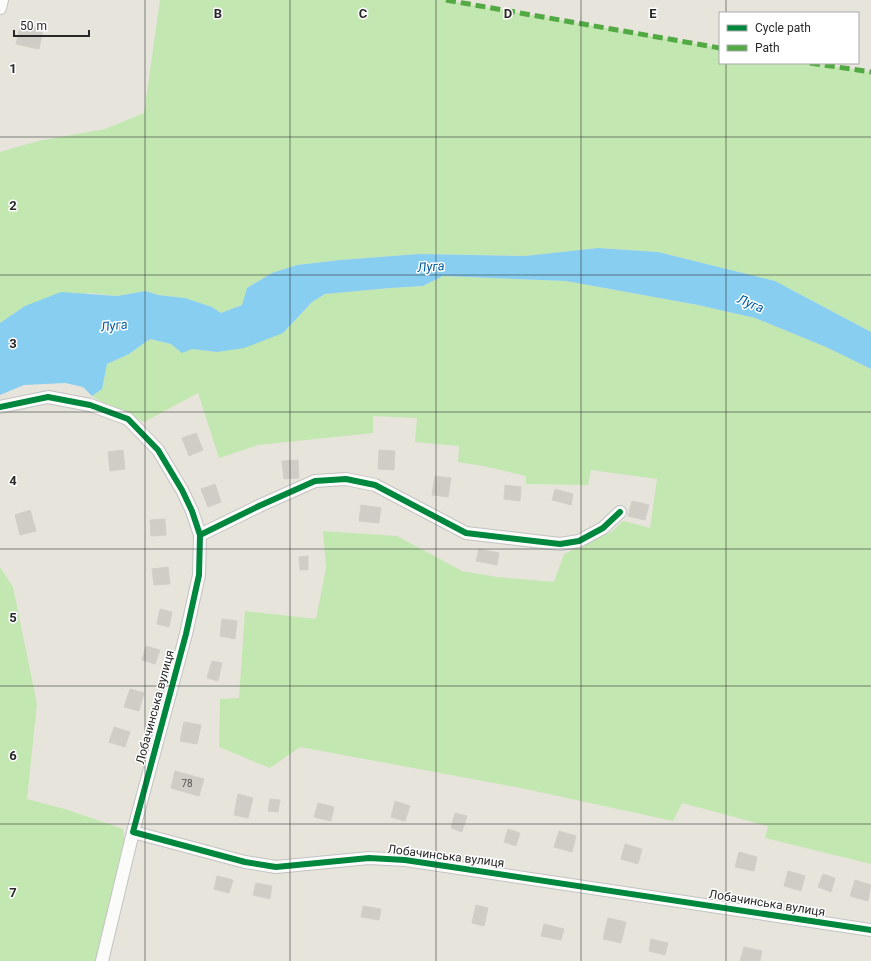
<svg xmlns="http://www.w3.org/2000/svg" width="871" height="961" font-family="Roboto,sans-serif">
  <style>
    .green { fill: #c3e7b1 }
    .water { fill: #87cef1 }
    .building { fill: #d0cdc7; stroke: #d2cfc8 }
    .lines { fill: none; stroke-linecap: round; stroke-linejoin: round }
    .minor-casing { stroke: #c4c3c3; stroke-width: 14 }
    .minor { stroke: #fbfbfa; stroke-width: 12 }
    .quiet { stroke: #53aa44; stroke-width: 5; stroke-dasharray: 10 5; stroke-linecap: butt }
    .cycleway-casing { stroke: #fff; stroke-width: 8 }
    .cycleway { stroke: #00873e; stroke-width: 6 }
    .grid { fill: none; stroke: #282828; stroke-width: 1; stroke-opacity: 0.55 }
    .labels { text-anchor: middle; stroke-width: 3; stroke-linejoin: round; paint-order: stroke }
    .number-label { font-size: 10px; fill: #535250 }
    .street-label { font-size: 12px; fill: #282828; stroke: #fff }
    .water-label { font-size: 13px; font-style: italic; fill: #005da3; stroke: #fff }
    .grid-label { font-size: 13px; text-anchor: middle; font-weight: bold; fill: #282828; stroke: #fff; stroke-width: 3; stroke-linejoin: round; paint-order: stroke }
  </style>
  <rect width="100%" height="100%" fill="#e7e4dc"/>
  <path class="green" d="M160 0H446L720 48V63H810L871 72V332L775 281 658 252 598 248 525 256 419 254 340 260 297 265 272 273 247 288 242 305 221 313 212 307 185 298 158 295 146 291 117 296 89 293 25 306 0 323V152L38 141 105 129 144 113Z
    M443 276 566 281 698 305 755 318 826 347 871 369V864L765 838 768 826 682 803 673 821 521 788 300 747 270 768 219 747 220 699 239 698 245 611 316 619 326 568 323 531 397 536 462 571 497 577 554 582 564 554 611 532 623 521 650 528 657 479 591 470 588 485 526 484V476L483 466 458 462 459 446 415 442 417 418 373 416V433L258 445 219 458 198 393 144 422 105 404 92 396 102 389 107 364 129 354 150 339 171 344 182 352 192 349 217 352 283 333 312 302 325 294 390 288 423 286Z
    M0 567 13 587 37 704 27 799 68 810 123 829 125 847 97 961H0Z"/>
  <path class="water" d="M598 248 658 252 775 281 871 332V369L826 347 755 318 698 305 566 281 443 276 423 286 390 288 325 294 312 302 283 333 244 348 217 352 192 349 182 353 171 344 150 339 129 354 107 364 102 389 92 396 83 387 65 383 24 385 0 395V323L25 306 61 292 117 296 146 291 158 295 185 298 212 307 221 313 242 305 247 288 272 273 297 265 340 260 419 254 525 256Z"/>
  <path class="building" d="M21 23 43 29 39 49 16 44Z
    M196 433 203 450 189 456 182 438Z
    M123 450 125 469 110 471 108 452Z
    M379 450 395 451 394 470 378 469Z
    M298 460 299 478 284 479 282 461Z
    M435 476 451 478 448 497 432 495Z
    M215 484 221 502 208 507 201 489Z
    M505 485 521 487 520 501 504 499Z
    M555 489 573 494 571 505 552 500Z
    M632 501 649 505 645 520 628 516Z
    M361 505 381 508 379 523 359 521Z
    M30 510 36 531 20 535 15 515Z
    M165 519 166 535 151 536 150 520Z
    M479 549 499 553 497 565 476 561Z
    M308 556V570H300L299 557Z
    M168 567 170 584 154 585 152 569Z
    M160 609 172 612 169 627 157 624Z
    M222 619 237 621 235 639 220 636Z
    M146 646 160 650 155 664 142 660Z
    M212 661 222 663 218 681 207 678Z
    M130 689 144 693 139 711 124 707Z
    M184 722 201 725 197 744 180 741Z
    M114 727 130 732 125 747 109 742Z
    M175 771 204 779 199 796 171 788Z
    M238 794 253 798 248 818 234 815Z
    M270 799 280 800 278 812 268 811Z
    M395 801 410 806 405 821 391 817Z
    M318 803 334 807 331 821 314 817Z
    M455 813 467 816 462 832 451 828Z
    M508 829 520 833 516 846 504 842Z
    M559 831 576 836 572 852 554 847Z
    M625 844 642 849 638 864 621 859Z
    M739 852 757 857 754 871 735 867Z
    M788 871 805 876 801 891 784 886Z
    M823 874 835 878 831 892 818 887Z
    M217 876 233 880 229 893 214 889Z
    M855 880 871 885 868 901 850 896Z
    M256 883 272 886 270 899 253 895Z
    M476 905 488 908 484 926 472 923Z
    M363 906 381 909 379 920 361 917Z
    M608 918 626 922 621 943 603 939Z
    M544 924 564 929 561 940 541 936Z
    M651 939 668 943 665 955 649 951Z
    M744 947 762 951 760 961H740Z"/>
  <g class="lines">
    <g class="minor-casing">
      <path id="minor" d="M0 8 2 0
        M0 407 48 397 90 405 128 419 158 450 182 490 192 511 200 535 199 575 186 634 133 832 245 862 276 867 369 858 405 860 871 930
        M200 535 259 506 315 481 346 479 375 485 466 533 560 544 579 541 603 528 620 512
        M102 961 133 832"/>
    </g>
    <use href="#minor" class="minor"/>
    <path class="quiet" d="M446 0 720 48
      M810 63 871 72"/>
    <g class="cycleway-casing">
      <path id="cycleway" d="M0 407 48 397 90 405 128 419 158 450 182 490 192 511 200 535 199 575 186 634 133 832 245 862 276 867 369 858 405 860 871 930
        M200 535 259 506 315 481 346 479 375 485 466 533 560 544 579 541 603 528 620 512"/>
    </g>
    <use href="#cycleway" class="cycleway"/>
  </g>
  <path class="grid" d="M145 0V961M290 0V961M436 0V961M581 0V961M726 0V13M726 63V961M0 137H871M0 275H871M0 412H871M0 549H871M0 686H871M0 824H871"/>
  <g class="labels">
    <g class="number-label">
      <text x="187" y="787">78</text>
    </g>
    <g class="street-label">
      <text transform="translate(155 707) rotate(-75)" y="4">Лобачинська вулиця</text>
      <text transform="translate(446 856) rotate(7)" y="4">Лобачинська вулиця</text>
      <text transform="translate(767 903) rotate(9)" y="4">Лобачинська вулиця</text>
    </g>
    <g class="water-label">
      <text transform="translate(431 266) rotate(-4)" y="5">Луга</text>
      <text transform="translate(751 303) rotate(23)" y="5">Луга</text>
      <text transform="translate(114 325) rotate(-7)" y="5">Луга</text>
    </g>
  </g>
  <g class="grid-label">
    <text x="218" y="18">B</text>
    <text x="363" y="18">C</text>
    <text x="508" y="18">D</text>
    <text x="653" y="18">E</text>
    <text x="13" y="73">1</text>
    <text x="13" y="210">2</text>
    <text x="13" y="348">3</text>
    <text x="13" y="485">4</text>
    <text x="13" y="622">5</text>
    <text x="13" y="760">6</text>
    <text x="13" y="897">7</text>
  </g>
  <rect x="719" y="12" width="140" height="52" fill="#ffffff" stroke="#a9a9a9"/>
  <rect x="727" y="25" width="20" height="6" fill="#00873e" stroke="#a9a9a9"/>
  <text x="755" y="32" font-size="12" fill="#282828">Cycle path</text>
  <rect x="727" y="45" width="20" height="6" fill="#53aa44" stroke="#a9a9a9"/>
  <text x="755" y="52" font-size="12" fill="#282828">Path</text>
  <path d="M14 30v6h75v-6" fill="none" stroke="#282828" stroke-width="2"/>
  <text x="20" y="30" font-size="12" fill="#282828" stroke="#ffffff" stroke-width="3" paint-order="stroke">50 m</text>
</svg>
